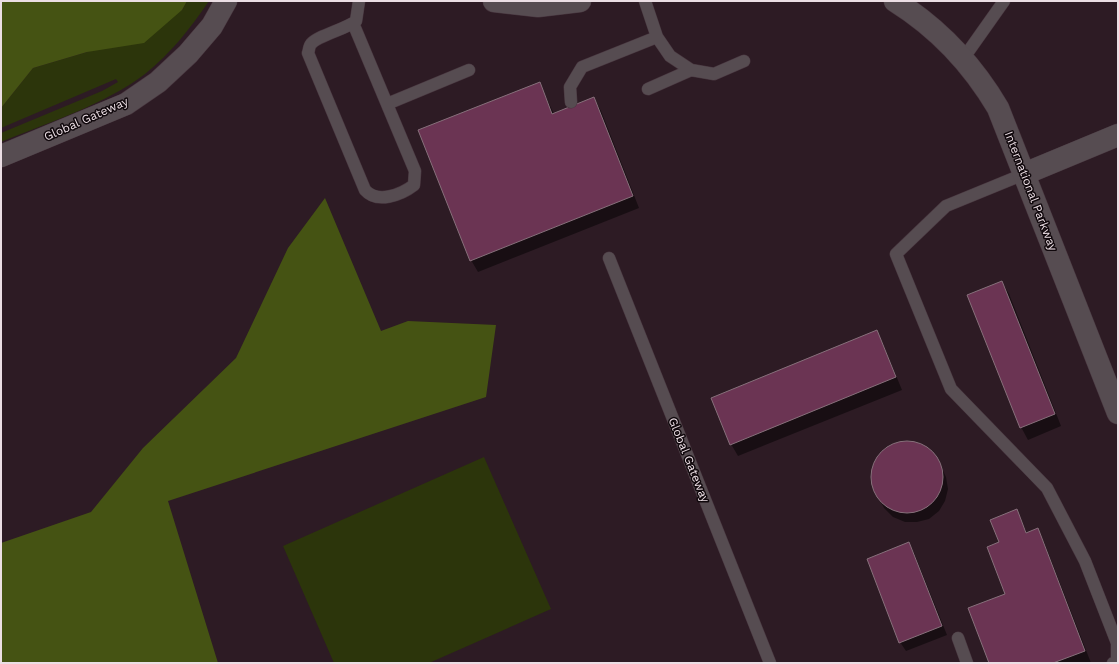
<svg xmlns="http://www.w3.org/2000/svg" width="1119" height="664" font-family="'Work Sans',sans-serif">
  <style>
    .green { fill: #2c350b }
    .forest { fill: #455313 }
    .shadow { fill: #0007 }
    .building { fill: #6b3453; stroke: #87707b }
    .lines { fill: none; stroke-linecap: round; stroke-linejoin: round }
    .service-casing { stroke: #48363f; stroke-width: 13 }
    .minor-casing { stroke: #48363f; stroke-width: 23 }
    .service { stroke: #564c51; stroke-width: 12 }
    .minor { stroke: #564c51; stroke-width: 22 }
    .labels { text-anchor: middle; stroke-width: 3; stroke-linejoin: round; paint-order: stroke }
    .street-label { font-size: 12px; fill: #ebdee4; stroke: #10080c }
  </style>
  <rect width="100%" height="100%" fill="#2d1b24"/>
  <path class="green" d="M187 1H209C190 29 171 53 145 74 108 103 45 124 1 142V133L102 91 118 82 116 79 1 128V108L33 68 87 52 182 10Z
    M484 457 551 609 429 663H334L283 546Z"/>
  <path class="forest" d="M1 1H187L182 10 144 43 87 52 33 68 1 108Z
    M325 198 381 331 408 321 496 325 486 397 168 501 218 663H1V543L91 512 143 448 236 358 288 248Z"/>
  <path class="shadow" d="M539 83 554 114 594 98 601 111 639 208 478 272 471 260Z
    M1002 282 1009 294 1061 426 1028 440 1021 427Z
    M876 332 883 344 902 390 738 456 731 444Z
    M907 441 918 443 928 448 936 456 946 477 948 489 945 501 939 511 929 519 917 522H905L893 517 884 508 873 487 871 476 873 465 878 455 886 447 896 443Z
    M1016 510 1027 533 1037 529 1044 542 1091 663H990L1007 594 1000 543Z
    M909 543 914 553 947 635 906 651 900 642Z"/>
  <path class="building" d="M540 82 552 114 594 97 633 196 470 261 418 130Z
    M1002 281 1055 414 1020 428 967 295Z
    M877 330 896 377 730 445 711 398Z
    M871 477a36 36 0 1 1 72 0a36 36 0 1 1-72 0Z
    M1017 509 1026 533 1038 528 1085 651 1053 663H989L968 608 1005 594 987 547 999 542 990 520Z
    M909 542 942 626 899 643 867 559Z"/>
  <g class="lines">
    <g class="service-casing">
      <path id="service" d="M645 1 657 37 670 56 691 70 714 74 744 61
        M353 23 415 171 414 185C401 195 377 204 365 190L308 53C309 51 309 46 311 44 317 36 346 29 356 21L359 1
        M963 59 1004 1
        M648 89 691 70
        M571 102 570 87 582 67 657 37
        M387 104 469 70
        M1024 174 946 206 896 254 951 389 1047 488 1085 561 1117 643V662L1113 663
        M609 258 770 663
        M958 638 967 663"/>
    </g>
    <g class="minor-casing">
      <path id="minor" d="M494 1 538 6 580 1
        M895 1C938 28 972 64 998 108L1118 413
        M1 156 126 104 158 82 188 54 212 26 226 1
        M1024 174 1118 135"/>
    </g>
    <use href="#service" class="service"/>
    <use href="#minor" class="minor"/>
  </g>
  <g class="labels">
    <g class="street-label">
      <text transform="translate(86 119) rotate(-24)" y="4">Global Gateway</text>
      <text transform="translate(1031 191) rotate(69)" y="4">International Parkway</text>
      <text transform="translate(689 460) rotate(68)" y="4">Global Gateway</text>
    </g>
  </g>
  <rect width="1119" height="664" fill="none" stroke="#ebdee4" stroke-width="4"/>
</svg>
